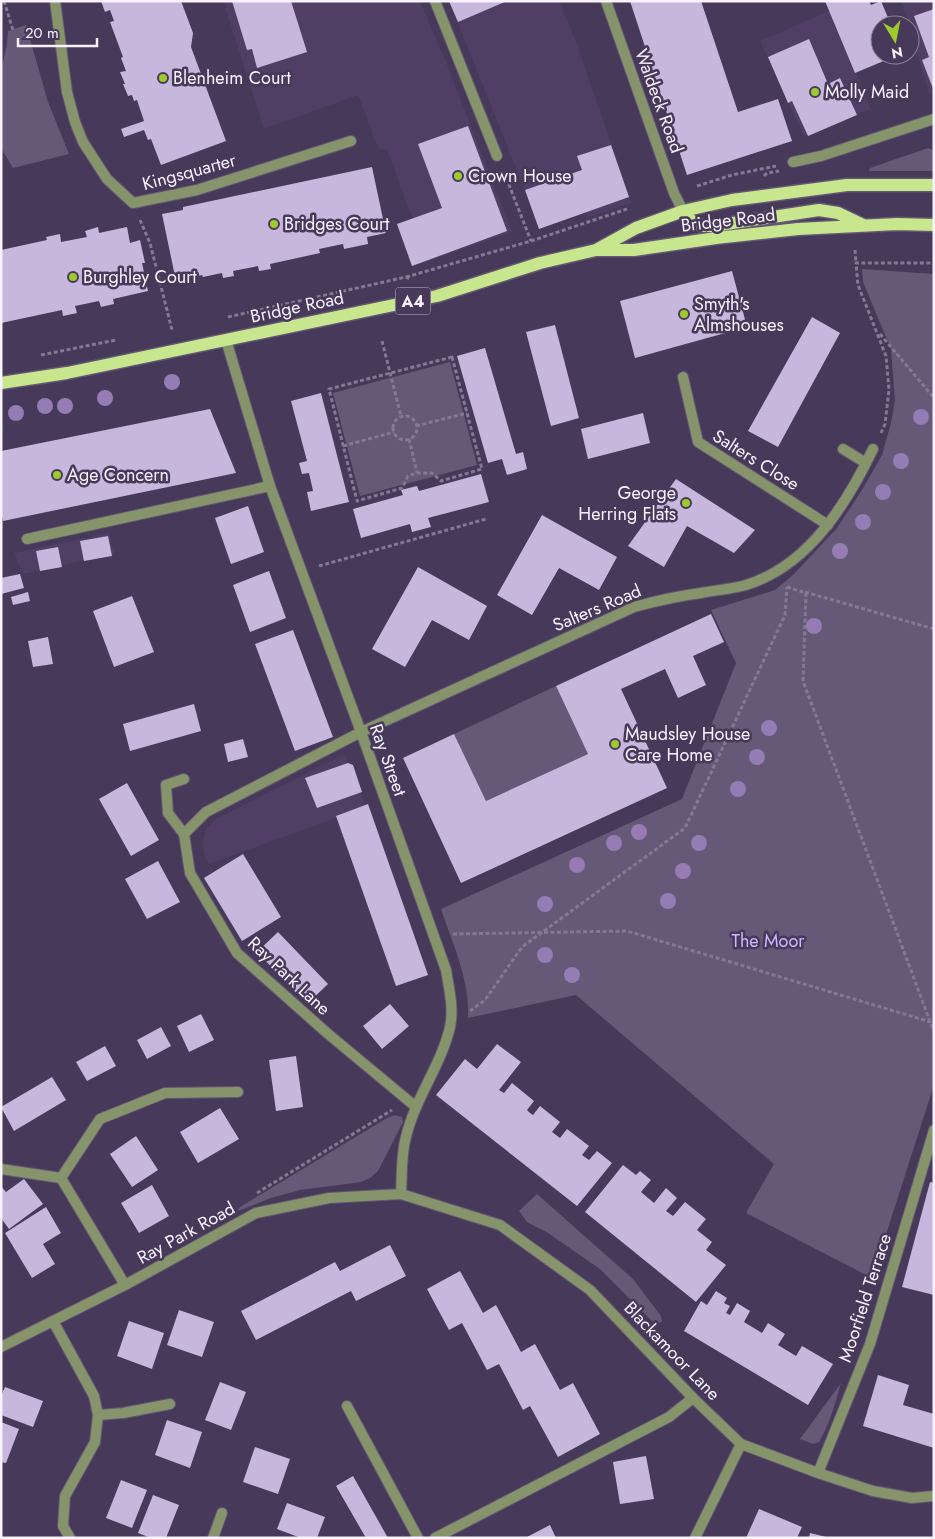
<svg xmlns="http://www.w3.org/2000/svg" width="935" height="1539" font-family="Jost,sans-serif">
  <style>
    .built { fill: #503e65 }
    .green { fill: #665977 }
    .building { fill: #c7b7dd }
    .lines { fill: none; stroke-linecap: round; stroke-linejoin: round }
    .lane-casing { stroke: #635773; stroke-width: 12 }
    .street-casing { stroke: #635773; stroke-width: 12 }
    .primary-casing { stroke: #635773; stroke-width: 15 }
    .path { stroke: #847992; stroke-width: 3; stroke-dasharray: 4 2.5; stroke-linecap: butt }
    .lane { stroke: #85946a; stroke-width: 10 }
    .street { stroke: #85946a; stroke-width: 10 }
    .primary { stroke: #c7e68d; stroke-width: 12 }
    .tree { fill: #957cb4 }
    .poi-dot { fill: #9fca2d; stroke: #473959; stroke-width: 2 }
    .labels { text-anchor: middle; stroke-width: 5; stroke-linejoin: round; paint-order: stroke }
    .shield { fill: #473959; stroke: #c2bacc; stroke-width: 1 }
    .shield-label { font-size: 16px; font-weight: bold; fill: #f7f2fe }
    .poi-label { font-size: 18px; fill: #f7f2fe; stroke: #473959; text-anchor: start }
    .street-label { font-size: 18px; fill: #f7f2fe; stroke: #473959 }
    .park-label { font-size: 18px; fill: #d4b3ff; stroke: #473959 }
  </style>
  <rect width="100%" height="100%" fill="#473959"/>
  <path class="built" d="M223 1H420L446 62 512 232 419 264 413 235 418 234 387 149 379 150 358 95 264 129Z
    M449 1H559L576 42 632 203 588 217 586 212 539 229 525 190Z
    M902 1H934V92L929 94Z
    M831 10 871 109 804 136 760 41Z
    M109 533 114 554 23 574 14 553Z
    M344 754 348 764 351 767 366 807 209 864 205 858 202 843 206 830 214 820Z"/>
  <path class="green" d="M26 25 48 102 69 154 13 168 1 148V70L7 44 8 31Z
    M928 148 934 150V171H869L870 168Z
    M862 269 934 274V1085L872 1278 746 1213 774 1164 576 995 468 1018C470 980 453 945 441 909L682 799 736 663 711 610 775 590 794 574 837 528 862 490 882 455 891 423 895 401 891 349 863 282Z
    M450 362 477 465 360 496 333 393Z
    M556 686 588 754 486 801 454 734Z
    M395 1115 402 1117 403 1122 378 1171 370 1178 361 1182 300 1190 271 1198 238 1211 240 1207 387 1118Z
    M537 1194 633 1279 661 1316 662 1322 655 1324 600 1269 548 1233 527 1222 519 1211Z
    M841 1383C835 1403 830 1424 819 1442L813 1444 800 1439Z"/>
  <path class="building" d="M101 1H181L193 33 191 47 226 141 161 165 151 139 148 140 144 130 124 137 121 129 144 121 137 100 134 101 132 95 128 96 123 84H125L120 72 126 71 121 58 123 57 110 22 114 21 110 10 105 12Z
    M232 1H291L307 52 257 68 252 49 247 50Z
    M449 1H507L458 22Z
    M630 1H701L738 112 778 99 792 141 687 175Z
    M825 1H869L871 5 881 1 891 25H880V55H898L855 73Z
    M934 9V91L922 60 929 57 914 16Z
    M809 39 828 84 840 78 857 115 808 136 792 101 788 103 768 57Z
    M468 126 507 231 412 266 397 224 442 208 418 144Z
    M611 145 629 197 539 229 525 190 582 170 577 156Z
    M372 167 386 233 367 237 368 244 344 249 343 244 319 249 320 253 270 264 271 269 259 271 258 266 233 271 234 276 223 278 222 273 203 277 202 275 176 281 162 214 183 210V207Z
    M98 227 99 233 127 227 130 243 140 240 145 263H142L148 291 113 299 114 304 101 307 99 301 75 306 77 313 63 316 62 310 1 323V250L47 240 46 237 60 234 61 242 87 237 85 231Z
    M732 271 747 327 635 358 620 301Z
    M812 317 840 333 778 447 748 431Z
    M555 325 579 418 551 426 526 332Z
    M485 348 516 454 523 452 527 469 507 475 502 459 488 463 457 356Z
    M321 393 349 502 311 511 307 492 313 491 309 473 302 474 299 463 307 461 291 401Z
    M210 409 236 473 3 521 1 511V451Z
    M643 413 650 443 588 459 581 429Z
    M481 474 489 502 428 518 431 527 412 532 410 524 361 538 353 509 403 495 401 490 417 486 419 491Z
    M676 479 755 530 734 553 687 526 664 567 628 546Z
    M248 506 264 552 231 564 215 518Z
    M542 515 617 557 599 590 559 568 532 615 497 595Z
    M108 536 112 556 84 561 80 541Z
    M58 547 62 567 40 571 36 551Z
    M418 567 487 606 469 640 432 620 405 667 372 649Z
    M269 571 286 618 250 632 233 585Z
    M20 574 24 588 1 594V578Z
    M28 592 30 601 13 605 11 597Z
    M132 596 154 652 114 667 93 611Z
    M711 614 724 642 693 656 706 685 678 698 665 669 621 689 667 788 461 883 403 758 454 734 486 801 588 754 556 686Z
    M293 630 333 737 295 751 255 644Z
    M48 637 53 664 33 667 28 641Z
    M194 704 201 731 130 751 123 724Z
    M243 739 248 757 228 762 224 744Z
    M348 763 353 765 362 792 317 808 305 778Z
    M127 783 159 840 131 856 99 799Z
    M368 804 428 975 396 986 336 816Z
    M243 854 281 917 242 941 204 878Z
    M158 861 180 902 147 919 125 879Z
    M278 932 328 984 307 1004 257 952Z
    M390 1004 409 1026 382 1049 363 1026Z
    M201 1014 214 1040 189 1052 177 1026Z
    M161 1027 171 1046 147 1059 137 1040Z
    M497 1044 521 1062 499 1090 504 1093 512 1083 534 1101 527 1110 530 1113 533 1115 540 1106 560 1122 552 1132 560 1138 567 1129 589 1146 582 1155 589 1160 597 1151 612 1163 577 1206 436 1095 465 1059 477 1069Z
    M105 1046 116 1066 87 1081 76 1062Z
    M296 1056 303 1107 276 1111 269 1060Z
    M52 1077 66 1100 14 1131 1 1107Z
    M220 1108 239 1139 198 1163 180 1132Z
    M136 1136 158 1170 132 1187 110 1154Z
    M623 1165 636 1175 640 1171 651 1180 641 1192 654 1203 666 1188 677 1198 666 1211 673 1216 685 1202 706 1219 697 1230 712 1242 706 1250 726 1265 696 1302 585 1212Z
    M24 1179 43 1204 9 1229 1 1218V1186L6 1192Z
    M930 1182 934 1183V1295L902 1287Z
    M152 1185 169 1216 139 1233 121 1203Z
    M46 1207 61 1233 43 1244 55 1264 32 1278 5 1233Z
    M390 1245 406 1276 356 1301 351 1291 256 1340 241 1311 335 1262 340 1271Z
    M460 1271 483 1313 496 1305 521 1352 535 1344 560 1390 573 1383 600 1434 558 1457 530 1406 523 1410 499 1364 487 1370 462 1323 449 1330 427 1289Z
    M716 1291 727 1298 724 1303 730 1306 726 1313 730 1315 737 1303 750 1311 744 1322 762 1333 768 1323 785 1334 778 1345 796 1356 802 1346 833 1364 808 1405 684 1331 701 1301 707 1305Z
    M179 1310 214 1322 202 1357 167 1345Z
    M129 1321 164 1333 152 1369 117 1356Z
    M878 1375 909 1385 903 1405 934 1414V1448L863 1426Z
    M220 1382 246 1392 231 1430 205 1420Z
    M5 1387 43 1401 33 1427 1 1415V1396Z
    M167 1420 202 1432 190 1468 155 1455Z
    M1 1422 19 1429 6 1463 1 1462Z
    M255 1447 290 1459 278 1494 243 1482Z
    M646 1456 654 1499 620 1504 613 1462Z
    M353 1476 388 1538H366L336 1486Z
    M121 1480 147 1490 132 1528 106 1518Z
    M153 1495 179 1505 166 1538H151L138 1533Z
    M287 1503 325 1517 317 1538H301L277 1529Z
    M759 1509 802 1527 797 1538H746Z
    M550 1525 556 1538H525Z
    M810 1533 826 1537V1538H809Z"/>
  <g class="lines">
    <g class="lane-casing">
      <path id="lane" d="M435 1 497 156
        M683 377 698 442 828 525
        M27 539 270 486
        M184 834 168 813 166 785 184 779
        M347 1406 418 1538
        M435 1538 669 1417 693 1398"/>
    </g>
    <g class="street-casing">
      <path id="street" d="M55 1 67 92 75 122 83 142 107 179 133 203 197 190 351 141
        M606 1 674 193 683 211
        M793 162 821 156 934 119
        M226 340 270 486 361 732 446 970C449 989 454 1008 450 1027 441 1066 415 1098 406 1137 401 1155 402 1176 401 1194
        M843 449 866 463
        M416 1107 327 1033 237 953 190 873 184 834 206 812 361 732 634 607C656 601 678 596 701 593 716 590 732 589 746 585 808 566 846 505 873 449
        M1 1169 61 1178
        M125 1285 61 1178 100 1119 165 1093 238 1092
        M53 1321 94 1396 98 1415 95 1442 65 1496 63 1526 70 1538
        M1 1347 125 1285 256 1213 329 1198 401 1194 500 1225 590 1290 693 1398 741 1444 818 1473 873 1491 912 1498 934 1496
        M98 1415 123 1413 170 1404
        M818 1473 870 1344 934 1130
        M213 1538 222 1513
        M695 1538 741 1444"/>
    </g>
    <g class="primary-casing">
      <path id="primary" d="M683 211C692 223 697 227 713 226L819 210 838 213 863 225
        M596 250 636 228 683 211 732 200 847 185H934
        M1 383 67 373 437 296 540 263 596 250H634L716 238 798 229 897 224 934 225"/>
    </g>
    <path class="path" d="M4 1 13 30
      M504 172 531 241
      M764 176 767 173 779 171
      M697 186 732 175 776 166
      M140 220 150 243 172 330
      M855 250 856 263
      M406 277 531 241 627 209
      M228 317 406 277 411 280
      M880 334 934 398
      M382 341 401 416
      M41 355 116 340
      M452 357 482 469 441 481 432 473H417L408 476 402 488 357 501 329 389Z
      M393 428a12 12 0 1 1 24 0a12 12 0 1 1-24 0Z
      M416 426 467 413
      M881 433 885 424 889 390 886 356 858 285 856 263H934
      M409 439 417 473
      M343 446 394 432
      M319 566 486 519
      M787 587 806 593 803 681 934 1032
      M805 592 934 629
      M453 934 627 931 934 1023
      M470 1011 485 1000 522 947 685 828 785 615 787 587
      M257 1193 392 1110"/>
    <use href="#lane" class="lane"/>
    <use href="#street" class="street"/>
    <use href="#primary" class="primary"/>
  </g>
  <g class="tree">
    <circle cx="172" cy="382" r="8"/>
    <circle cx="105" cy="398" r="8"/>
    <circle cx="45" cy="406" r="8"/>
    <circle cx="65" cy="406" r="8"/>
    <circle cx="16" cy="413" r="8"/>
    <circle cx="921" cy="417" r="8"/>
    <circle cx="901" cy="461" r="8"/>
    <circle cx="883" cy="492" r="8"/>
    <circle cx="863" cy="522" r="8"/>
    <circle cx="840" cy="551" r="8"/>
    <circle cx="814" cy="626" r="8"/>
    <circle cx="769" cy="728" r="8"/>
    <circle cx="757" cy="757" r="8"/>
    <circle cx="738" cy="789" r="8"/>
    <circle cx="639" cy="832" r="8"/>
    <circle cx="614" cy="843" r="8"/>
    <circle cx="699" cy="843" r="8"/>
    <circle cx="577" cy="865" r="8"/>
    <circle cx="683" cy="871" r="8"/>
    <circle cx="668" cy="901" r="8"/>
    <circle cx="545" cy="904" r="8"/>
    <circle cx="545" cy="955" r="8"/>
    <circle cx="572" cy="975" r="8"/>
  </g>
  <g class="poi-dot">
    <circle cx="163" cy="78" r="5"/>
    <circle cx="815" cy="92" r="5"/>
    <circle cx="458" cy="176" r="5"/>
    <circle cx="274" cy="224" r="5"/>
    <circle cx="73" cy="277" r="5"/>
    <circle cx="684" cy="314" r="5"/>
    <circle cx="57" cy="475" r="5"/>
    <circle cx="686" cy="503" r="5"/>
    <circle cx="615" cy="744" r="5"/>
  </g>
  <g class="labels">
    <rect class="shield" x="395.5" y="287.5" width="35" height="27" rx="4"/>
    <g class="shield-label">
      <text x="413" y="307">A4</text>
    </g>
    <g class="poi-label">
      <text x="173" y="84">Blenheim Court</text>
      <text x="825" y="98">Molly Maid</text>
      <text x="468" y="182">Crown House</text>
      <text x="284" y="230">Bridges Court</text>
      <text x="83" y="283">Burghley Court</text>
      <text x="694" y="310">Smyth's<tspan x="694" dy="21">Almshouses</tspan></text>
      <text x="67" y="481">Age Concern</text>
      <text x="676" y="499" text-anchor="end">George<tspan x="676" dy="21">Herring Flats</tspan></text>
      <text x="625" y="740">Maudsley House<tspan x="625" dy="21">Care Home</tspan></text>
    </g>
    <g class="street-label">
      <text transform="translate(659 101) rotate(70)" y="6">Waldeck Road</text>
      <text transform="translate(189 172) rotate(-15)" y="6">Kingsquarter</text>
      <text transform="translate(728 220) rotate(-7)" y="6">Bridge Road</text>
      <text transform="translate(297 307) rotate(-12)" y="6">Bridge Road</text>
      <text transform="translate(756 460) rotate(32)" y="6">Salters Close</text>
      <text transform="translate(597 608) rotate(-23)" y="6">Salters Road</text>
      <text transform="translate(388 760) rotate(70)" y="6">Ray Street</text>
      <text transform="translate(289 976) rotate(43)" y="6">Ray Park Lane</text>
      <text transform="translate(186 1233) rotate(-29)" y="6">Ray Park Road</text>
      <text transform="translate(865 1298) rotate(-72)" y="6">Moorfield Terrace</text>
      <text transform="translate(672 1351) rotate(46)" y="6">Blackamoor Lane</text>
    </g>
    <g class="park-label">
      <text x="768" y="947">The Moor</text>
    </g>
  </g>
  <rect width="935" height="1539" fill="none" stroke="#f7f2fe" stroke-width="5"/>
  <g transform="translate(895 40) rotate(170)"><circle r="24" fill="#473959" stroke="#8d839b"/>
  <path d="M0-4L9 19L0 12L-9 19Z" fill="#9fca2d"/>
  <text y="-8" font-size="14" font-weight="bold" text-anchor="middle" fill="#f7f2fe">N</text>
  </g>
  <path d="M18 38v8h79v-8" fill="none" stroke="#f7f2fe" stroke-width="2.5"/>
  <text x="25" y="38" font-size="15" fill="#f7f2fe" stroke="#473959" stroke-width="4" paint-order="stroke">20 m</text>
</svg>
